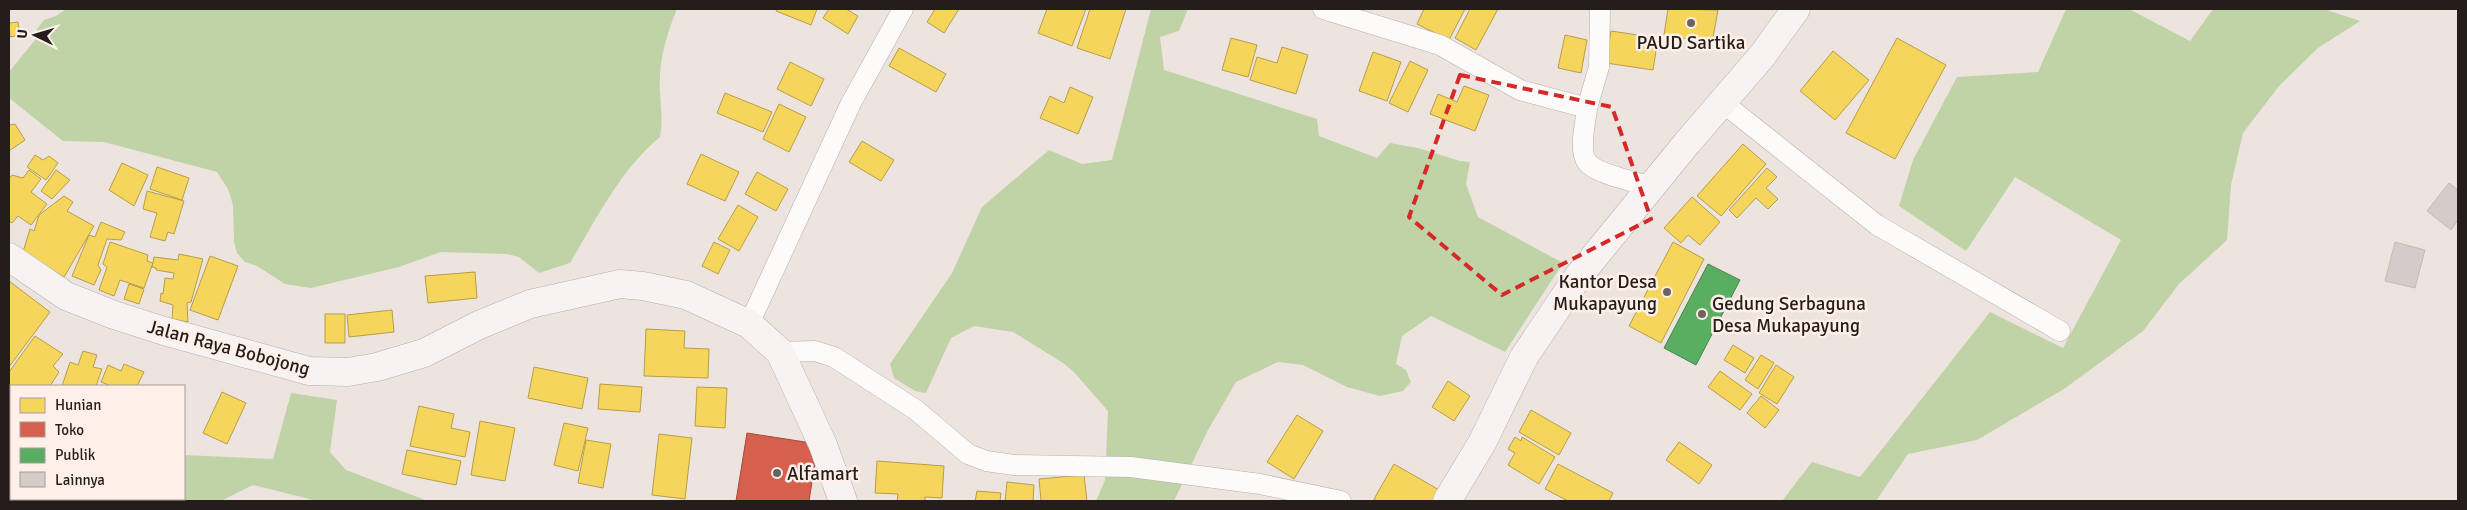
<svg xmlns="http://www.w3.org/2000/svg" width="2467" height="510" font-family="Signika,sans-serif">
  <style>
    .green { fill: #c0d3a7 }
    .homes { fill: #f6d55c; stroke: #b79e48 }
    .shops { fill: #d6604d; stroke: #a14c3e }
    .public { fill: #5aae61; stroke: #4a824c }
    .building { fill: #d5ccc9; stroke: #c3bbb8 }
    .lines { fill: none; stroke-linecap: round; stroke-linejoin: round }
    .street-casing { stroke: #b6aeab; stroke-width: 21 }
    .secondary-casing { stroke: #b6aeab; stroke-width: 29 }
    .street { stroke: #fcfbfa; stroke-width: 20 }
    .secondary { stroke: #f8f3f3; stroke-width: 28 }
    .marked { fill: none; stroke: #d62828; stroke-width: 4; stroke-dasharray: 10 6; stroke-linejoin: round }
    .poi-dot { fill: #6b635f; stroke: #ffefe9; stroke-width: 2 }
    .labels { text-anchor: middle; stroke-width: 5; stroke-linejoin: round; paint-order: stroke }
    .poi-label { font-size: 19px; fill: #241d1a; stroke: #ffefe9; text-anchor: start }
    .street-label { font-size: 19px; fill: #241d1a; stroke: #ffefe9 }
  </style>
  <rect width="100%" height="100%" fill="#eee4df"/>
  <path class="green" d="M66 9H677C666 36 658 63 660 93 661 111 663 119 660 137 620 170 597 218 570 263L539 273 519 257 507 254 441 252 399 267 311 288 285 284 257 266 245 262 237 253 234 242 233 205 228 189 217 172 104 142 63 141 9 98V72L35 40 37 29 44 20 56 16Z
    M1151 9H1188L1179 31 1160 37 1164 70 1317 119 1319 136 1377 158 1390 143 1418 148 1460 161 1470 162 1466 184 1478 217 1563 263 1505 352 1431 316 1402 336 1396 364 1406 370 1411 382 1403 391 1380 396 1347 387 1303 365 1278 362 1236 382 1208 430 1174 501H1096L1105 480 1108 411 1073 371 1063 363 1013 332 974 326 951 338 926 393 915 391 894 378 890 364 952 273 982 207 1049 150 1082 164 1112 160Z
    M2066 9H2129L2190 41 2213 9H2324L2360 21 2318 48 2279 86 2243 133 2231 185 2227 240 2179 284 2143 331 2064 389 1977 440 1908 454 1876 501H1782L1812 462 1860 477 1990 312 2063 348 2121 240 2015 177 1966 251 1899 206 1913 160 1957 77 2038 72Z
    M291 393 337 400 330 452 346 470 428 501H317L253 485 221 501H121L122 499H184V455L273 459Z"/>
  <path class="homes" d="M777 9H817L811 25 776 11Z
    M829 9H846L858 16 848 34 823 18Z
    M935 9H959L944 33 927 22Z
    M1047 9H1086L1072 46 1038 33Z
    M1090 9H1126L1110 59 1077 48Z
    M1424 9H1465L1449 40 1417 24Z
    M1470 9H1498L1476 50 1455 38Z
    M1668 9 1718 10 1712 43 1664 35Z
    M18 22 20 35 10 37 9 23Z
    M1611 31 1658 38 1653 70 1606 63Z
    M1565 35 1587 40 1581 73 1558 68Z
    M1231 38 1257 45 1248 77 1222 70Z
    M1897 38 1946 65 1895 159 1846 133Z
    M1282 47 1308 55 1296 94 1250 80 1257 57 1277 63Z
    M899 48 946 74 936 92 889 66Z
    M1833 51 1869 80 1835 120 1800 91Z
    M1373 52 1401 62 1387 101 1359 91Z
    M1410 61 1428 70 1408 112 1389 103Z
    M790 62 824 79 811 106 777 89Z
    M1464 86 1489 95 1475 131 1430 114 1438 94 1457 102Z
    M1070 87 1093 97 1078 134 1040 118 1050 96 1064 103Z
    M725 93 772 112 763 132 717 113Z
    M779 104 806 117 789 152 763 139Z
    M15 124 25 140 9 151V125Z
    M862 141 894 160 881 181 849 162Z
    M1743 144 1766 164 1721 216 1697 196Z
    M701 154 739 172 725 201 687 184Z
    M35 155 43 160 49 156 58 163 46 180 27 167Z
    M122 163 148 175 134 206 109 190Z
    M157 167 189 178 182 200 150 189Z
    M1767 168 1777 177 1766 188 1778 199 1768 209 1756 198 1737 218 1729 210Z
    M29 170 41 179 31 192 47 204 31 225 18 216 12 223 9 221V179L12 175 23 178Z
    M56 170 70 180 52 199 41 191Z
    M757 172 788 189 776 211 745 194Z
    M147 191 184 201 174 234 168 232 165 241 150 237 157 213 143 209Z
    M64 196 73 202 67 211 94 226 64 277 23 252 30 229 34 231 39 215Z
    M1692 197 1720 222 1700 245 1688 235 1681 243 1664 228Z
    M738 205 758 217 739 251 718 239Z
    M101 222 125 232 121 240 107 239 98 265 101 270 94 285 72 276 89 235 95 237Z
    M110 242 148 255 147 261 153 263 144 288 120 280 114 296 99 290 107 267 103 264Z
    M714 242 730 250 718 274 702 266Z
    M1673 242 1704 259 1661 343 1629 326Z
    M179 254 203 259 191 302 187 303 188 322 172 319 173 305 160 301 161 293 163 294 165 278 173 279 174 273 156 270V268L152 267 154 257 178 260Z
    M210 256 238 266 218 320 190 310Z
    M475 272 477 298 428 303 425 276Z
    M9 281 50 312 9 367Z
    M129 284 144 289 139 304 124 299Z
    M392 310 394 332 349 337 347 315Z
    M325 314H345V343H325Z
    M646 329 685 331 684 348 709 349 708 378 644 376Z
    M35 336 63 354 53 366 59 372 50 386H11V397L9 395V372Z
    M1733 345 1754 358 1745 373 1724 360Z
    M83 351 97 355 93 367 102 369 96 386H62L70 362 78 365Z
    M1761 355 1774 363 1758 389 1745 380Z
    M124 364 144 372 137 386H111L101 382 108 365 121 371Z
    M1776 365 1794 377 1777 404 1759 393Z
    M534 367 588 378 582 409 528 398Z
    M1720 371 1752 394 1740 410 1708 387Z
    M1448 381 1470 396 1454 421 1432 407Z
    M600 384 642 387 640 412 598 409Z
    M697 387 727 388 725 428 695 426Z
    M222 392 246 403 227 444 203 433Z
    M1761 396 1779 410 1765 428 1747 413Z
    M11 402V418L9 416V405Z
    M419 406 454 414 451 428 470 432 465 457 410 446Z
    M1531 410 1571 433 1559 455 1519 432Z
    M1297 415 1323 431 1294 479 1267 462Z
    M480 421 515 428 505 481 471 475Z
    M564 423 588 428 578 471 554 465Z
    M9 432 11 434V460L9 463 11 465V477L9 481Z
    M659 434 692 438 685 499 652 495Z
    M1515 437 1521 441 1522 437 1555 457 1539 484 1508 465 1515 453 1508 449Z
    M586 440 611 444 603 488 578 483Z
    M1679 442 1712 465 1699 484 1666 460Z
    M407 450 461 461 456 485 402 474Z
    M877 461 944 466 942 498 925 497V501H897L898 494 875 493Z
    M1394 464 1441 491 1435 501H1378L1374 499Z
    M1558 464 1613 493 1609 501H1568L1545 489Z
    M1084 475 1087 501H1041L1039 479Z
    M1007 482 1034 485 1033 501H1005Z
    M977 491 1001 493 1000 501H975Z"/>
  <path class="shops" d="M747 433 818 444 809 501H736Z"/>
  <path class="public" d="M1708 264 1740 280 1696 365 1664 348Z"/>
  <path class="building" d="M2449 183 2458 190V220L2451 230 2427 211Z
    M2395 242 2425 250 2415 288 2385 281Z"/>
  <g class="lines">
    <g class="street-casing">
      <path id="street" d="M1323 9 1440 45 1520 90 1587 108C1586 122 1578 149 1587 162 1595 174 1637 182 1651 187
        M1722 102 1877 225 2060 331
        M1587 108 1599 67 1600 9
        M749 324 851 103 903 9
        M780 352 815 351 834 357 916 410 968 454 986 461 1014 465 1131 467 1260 484 1341 501"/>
    </g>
    <g class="secondary-casing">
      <path id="secondary" d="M9 257 66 296 114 315 164 331 309 371 348 372 377 367 424 353 479 325 530 304 620 284 643 286 686 295 749 324 780 352 823 445 843 501
        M1447 501 1482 443 1524 357 1577 278 1687 143 1762 56 1796 9"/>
    </g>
    <use href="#street" class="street"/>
    <use href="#secondary" class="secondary"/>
  </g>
  <path class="marked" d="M1460 75 1612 107 1651 219 1502 295 1409 217Z"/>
  <g class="poi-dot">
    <circle cx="1691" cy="23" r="5"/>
    <circle cx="1667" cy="292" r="5"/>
    <circle cx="1702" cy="314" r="5"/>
    <circle cx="777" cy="473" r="5"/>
  </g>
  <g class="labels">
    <g class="poi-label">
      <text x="1691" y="49" text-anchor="middle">PAUD Sartika</text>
      <text x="1657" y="288" text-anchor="end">Kantor Desa<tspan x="1657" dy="22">Mukapayung</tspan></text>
      <text x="1712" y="310">Gedung Serbaguna<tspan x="1712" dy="22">Desa Mukapayung</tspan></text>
      <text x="787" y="480">Alfamart</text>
    </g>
    <g class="street-label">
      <text transform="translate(229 347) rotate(15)" y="7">Jalan Raya Bobojong</text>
    </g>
  </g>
  <rect width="2467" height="510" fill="none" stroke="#241d1a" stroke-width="20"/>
  <rect x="10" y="385" width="175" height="115" fill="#ffefe9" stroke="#a79b96"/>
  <rect x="20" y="398" width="25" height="15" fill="#f6d55c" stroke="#a79b96"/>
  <text x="55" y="410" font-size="15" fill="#241d1a">Hunian</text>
  <rect x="20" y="422" width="25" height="15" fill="#d6604d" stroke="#a79b96"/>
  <text x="55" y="435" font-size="15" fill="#241d1a">Toko</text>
  <rect x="20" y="448" width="25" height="15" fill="#5aae61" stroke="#a79b96"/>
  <text x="55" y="460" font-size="15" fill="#241d1a">Publik</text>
  <rect x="20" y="472" width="25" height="15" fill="#d5ccc9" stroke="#a79b96"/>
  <text x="55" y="485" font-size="15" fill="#241d1a">Lainnya</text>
  <g transform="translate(35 35) rotate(275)" stroke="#ffefe9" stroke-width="4" paint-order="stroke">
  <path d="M0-4L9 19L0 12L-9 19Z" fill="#241d1a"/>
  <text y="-8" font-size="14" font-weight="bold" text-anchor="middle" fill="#241d1a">U</text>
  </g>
</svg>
